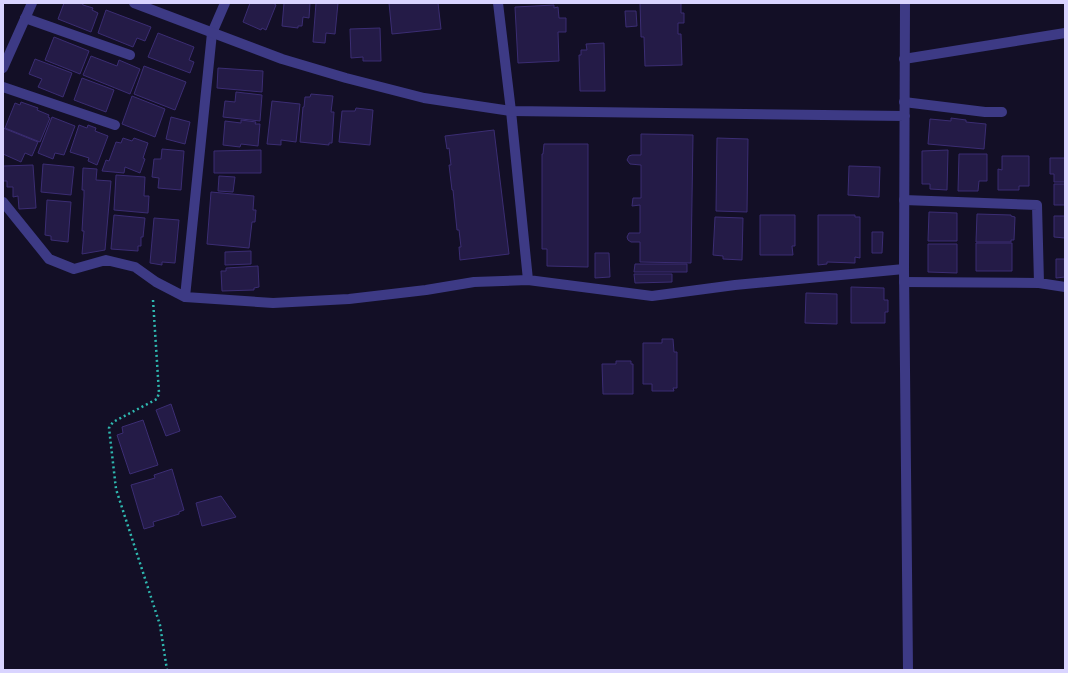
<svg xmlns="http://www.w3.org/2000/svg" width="1068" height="673" font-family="'PT Sans Narrow',sans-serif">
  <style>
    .building { fill: #241b47; stroke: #3b2d73 }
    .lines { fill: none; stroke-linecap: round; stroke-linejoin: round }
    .path { stroke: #2fb8b0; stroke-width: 2.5; stroke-dasharray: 2 3; stroke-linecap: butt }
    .service { stroke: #3d3a85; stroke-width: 10 }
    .minor { stroke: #3d3a85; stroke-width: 10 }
    .tertiary { stroke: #3d3a85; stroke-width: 10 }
  </style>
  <rect width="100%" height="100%" fill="#130f26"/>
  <path class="building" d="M64 3H82L83 5 93 8 92 10 98 13 91 32 58 19Z
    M250 3H273L276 5 266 30 262 28 261 30 243 22Z
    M284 3H310L309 18 303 17 302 26H298V28L282 26Z
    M316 3H338L335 34 326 33 325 43 313 42Z
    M389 3H438L441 29 392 34Z
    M640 3H681V13H684V23H678V34H681L682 65 645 66 644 37H641Z
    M554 5V8L558 7 559 18H566V32H558L559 61 518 63 515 7Z
    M106 10 151 27 145 41 137 38 133 47 98 33Z
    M625 11H636L637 26 626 27Z
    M380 28 381 61H363V57L351 58 350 29Z
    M158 33 194 47 189 60 194 62 190 73 148 57Z
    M54 37 89 51 80 74 45 60Z
    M604 43 605 91H580L579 55H581V50H587L586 44Z
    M91 56 117 66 119 60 140 69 130 94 83 75Z
    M35 59 72 73 63 97 38 87 42 79 29 74Z
    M144 66 186 82 175 110 134 94Z
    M218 68 263 71 262 92 217 88Z
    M82 78 114 90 106 112 74 100Z
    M236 92 262 95 260 121 223 117 225 101 235 102Z
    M311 94 333 96 331 112H334L332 143H329V145L300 142 303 107H304L305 97H310Z
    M132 96 165 109 155 137 122 124Z
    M272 101 300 104 296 142 281 140V145L267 144Z
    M21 102 38 108 37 110 49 115 48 117 50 118 40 142 5 128 15 103 20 105Z
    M356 108 373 110 370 145 339 142 342 111H355Z
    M52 117 75 126 64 155 55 153 53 159 38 153Z
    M171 117 190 122 185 144 166 139Z
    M951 118 966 120V122L986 124 984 149 928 144 930 119 951 121Z
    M241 120 256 122 255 124H260L258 146 241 144 240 147 223 145 225 121 241 123Z
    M79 125 87 128 88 125 96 128 95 131 108 136 97 165 88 161 89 158 70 152Z
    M3 128 38 142 32 156 25 153 21 162 3 154Z
    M494 130 509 254 460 260 459 247H461L459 230H457L453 190H452L449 165H451L449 148 447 149 445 136Z
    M641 134 693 135 691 263 640 262V242H631L628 240 627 237 629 233H640V205L632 206 633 198H641V165L630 164 627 160 629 156 632 155H641Z
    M123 138 132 141 134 138 148 143 143 158 145 159 140 173 125 167 124 173 102 171 106 160 109 161 116 142 121 143Z
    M717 138 748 139 747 212 716 211Z
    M544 144H588V267L547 266V249H542V154H543Z
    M162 149 184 151 181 190 158 188 159 178 152 177 154 159H161Z
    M261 150V173H214V151Z
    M948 150 947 190 930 189V184H922V151Z
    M959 154H987V181H979L978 191H958Z
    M1002 156H1029V186H1019V190H998V169L1002 170Z
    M1050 158H1065V182H1054V174H1050Z
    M43 164 74 167 71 195 41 192Z
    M33 165 36 208 19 209 18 196 13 197V187H7V181H3V166Z
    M849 166 880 167 879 197 848 195Z
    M83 168 97 169 96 180 111 181 105 250 82 254 84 231H82L84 196V190H82Z
    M116 175 145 177 144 196H149L148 213 114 210Z
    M219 176 235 177 233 192 218 191Z
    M1054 184H1065V205H1054Z
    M211 192 254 196 253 210H256L255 222H252L249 248 207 244Z
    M47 200 71 202 68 242 51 240V236L45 235Z
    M929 212 957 213V241H928Z
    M977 214 1011 215V216L1015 217 1014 240H1011V242H976Z
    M114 215 145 218 143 237H141V246H138V251L111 249Z
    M760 215H795V246H792L793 255H760Z
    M818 215H855V217H860V258L855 257V263L827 262V264L818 265Z
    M1054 216H1065V238L1054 237Z
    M715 217 743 218 742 260 723 259V256L713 255Z
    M154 218 179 220 175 263 162 262V265L150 263Z
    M872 232H883L882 253H872Z
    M976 243H1012V271H976Z
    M928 244H957V273L928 272Z
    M251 251V264L225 265V252Z
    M595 253H609L610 277 595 278Z
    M1056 259H1065V277L1056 278Z
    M635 264H687V272H634Z
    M258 266 259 287 254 288V290L222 291 221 271H226V268Z
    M634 274H672V282L635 283Z
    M851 287 884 288V300H888V312H885V323H851Z
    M806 293 837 294V324L805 323Z
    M662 339H673L674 352H677V388H673L674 391H652V384H643V343H662Z
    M616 361H631V364H633V394H603L602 364H616Z
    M171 404 180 431 166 436 156 410Z
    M143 420 158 465 130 474 117 435 123 433 122 427Z
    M172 469 184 510 179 512V514L153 522 154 526 144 529 131 485 155 478 154 475Z
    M221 496 236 517 202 526 196 503Z"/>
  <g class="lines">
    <path class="path" d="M153 300 159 393 157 399 113 422 109 428 116 489 160 625 167 670"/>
    <path class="service" d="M25 18 130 55
      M3 87 115 125
      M904 102 985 112H1002"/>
    <path class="minor" d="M498 3 511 111 528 280
      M904 59 1065 33
      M3 68 32 3
      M904 200 1037 205 1039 283
      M3 202 49 259 74 269 106 260 135 267 156 282 185 297 273 303 349 299 426 290 474 282 528 280 652 296 735 285 904 269
      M904 282 1039 283 1065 287
      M185 297 212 33 225 3"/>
    <path class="tertiary" d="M134 3 282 59 346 78 424 98 511 111 905 116
      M905 3 904 269 908 670"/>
  </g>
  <rect width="1068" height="673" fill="none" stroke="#d9d4ff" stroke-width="8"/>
</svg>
